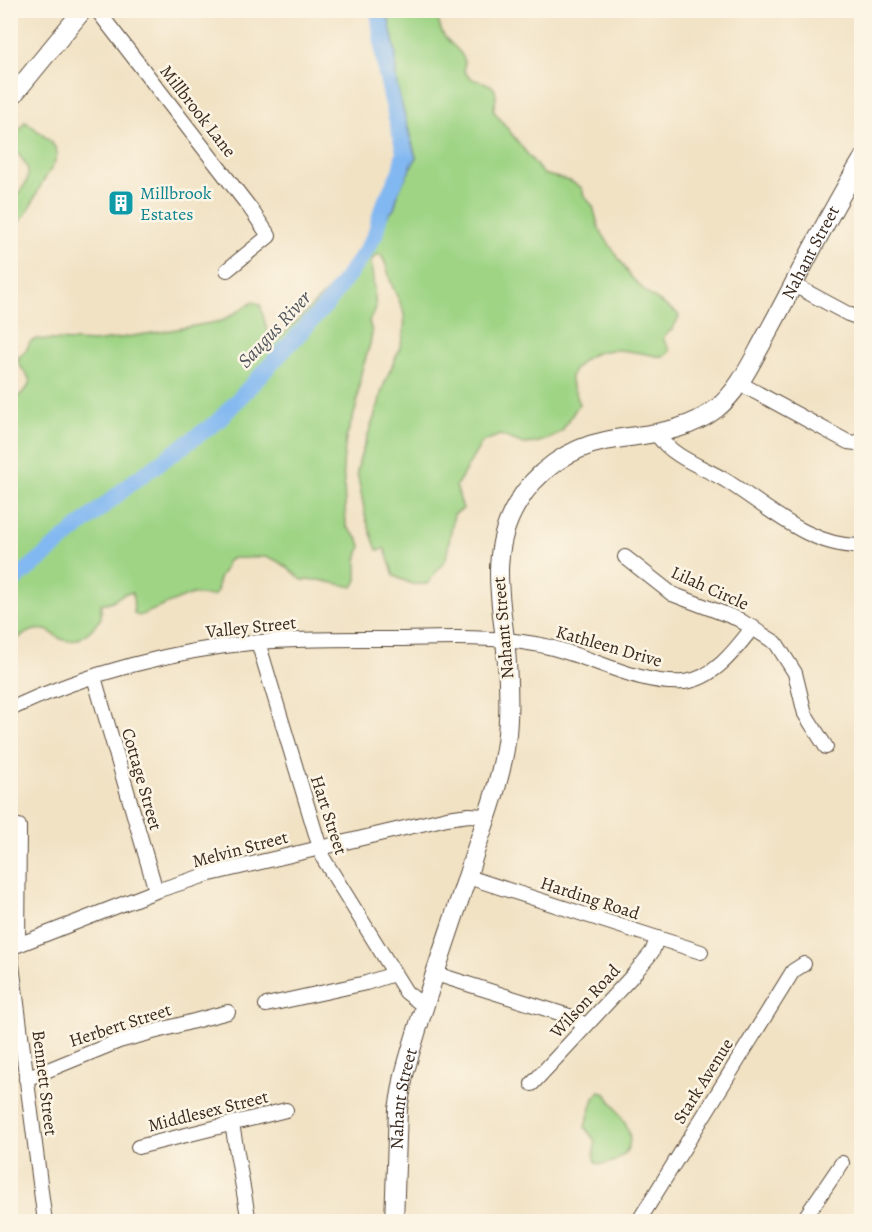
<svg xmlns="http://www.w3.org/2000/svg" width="872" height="1232" font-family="Alegreya,serif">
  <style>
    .green { fill: #9fd485; stroke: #6d7f52; stroke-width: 1.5 }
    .water { fill: #82b8f1; stroke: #5e7188; stroke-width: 1.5 }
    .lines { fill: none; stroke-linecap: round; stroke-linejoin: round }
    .river { stroke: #82b8f1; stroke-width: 16 }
    .minor-casing { stroke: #564637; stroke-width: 16 }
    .major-casing { stroke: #564637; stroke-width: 20 }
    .minor { stroke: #fff; stroke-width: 14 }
    .major { stroke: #fff; stroke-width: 18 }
    .labels { text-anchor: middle; stroke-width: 5; stroke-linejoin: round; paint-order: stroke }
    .street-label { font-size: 18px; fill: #3b2a1e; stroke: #fcf5e5 }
    .culture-label { font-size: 18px; fill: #0d838f; stroke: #fcf5e5; text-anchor: start }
    .water-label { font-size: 20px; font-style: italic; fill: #50555d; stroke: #fcf5e5 }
  </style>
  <rect width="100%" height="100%" fill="#fcf5e5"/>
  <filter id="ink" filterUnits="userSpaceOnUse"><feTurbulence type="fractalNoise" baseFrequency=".0167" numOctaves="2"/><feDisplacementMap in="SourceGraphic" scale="12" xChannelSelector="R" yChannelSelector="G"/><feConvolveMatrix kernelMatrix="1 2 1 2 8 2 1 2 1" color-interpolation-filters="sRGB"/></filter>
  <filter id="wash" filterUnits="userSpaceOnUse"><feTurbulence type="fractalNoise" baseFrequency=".008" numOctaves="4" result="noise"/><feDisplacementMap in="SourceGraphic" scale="24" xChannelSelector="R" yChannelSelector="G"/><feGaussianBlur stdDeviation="1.35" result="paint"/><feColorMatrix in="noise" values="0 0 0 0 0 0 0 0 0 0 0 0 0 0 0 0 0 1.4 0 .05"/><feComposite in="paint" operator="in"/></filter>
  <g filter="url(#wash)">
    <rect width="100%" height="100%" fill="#f1e2c4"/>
    <path class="green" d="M387 11C396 11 423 8 429 11 440 14 438 26 443 34 448 43 460 49 464 59 466 63 463 68 465 72 473 89 506 73 493 110L543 174 570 181 582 188 584 196 593 206 599 229 632 278 649 295 677 313 679 317 672 330 667 333 663 338 670 351 663 357C636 353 604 341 581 362 577 366 572 371 571 377 569 386 579 395 579 404L562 431 551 438 536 443 524 444 500 435 482 442 456 486 463 509 454 514 446 559 427 584H412L394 576 385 549 377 550 366 519 357 472 360 458 379 403C383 374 409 346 404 315 402 303 396 295 392 285 387 273 389 267 381 255H376L371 261 376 308 369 321 372 333 370 344 361 373 356 408 346 438 343 464 346 526 359 540 361 546 357 560V580L353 587 319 580H302C291 571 277 556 261 557 251 557 242 559 232 558L227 562C226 572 220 573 218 582 217 589 219 591 213 596L192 594 139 616 134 613 133 593C122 592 119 598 110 602 107 603 104 603 101 604V618C92 630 78 646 61 639 56 637 51 631 45 630 33 627 19 637 11 644V404L28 387 30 380 19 364 18 358 27 349 30 342 36 339 94 342 166 331 222 321 253 302 260 304 268 334 278 339 374 246 378 239 382 223 394 209 399 190 416 158 398 91Z
      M25 122C31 124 35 129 40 133 46 138 57 145 57 154 56 165 47 174 42 183 32 201 30 216 11 228 10 221 8 211 10 204 14 194 27 188 28 176 30 159 12 154 13 143 14 136 21 128 25 122Z
      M600 1091 607 1095C619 1115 645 1141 618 1159 611 1164 604 1165 596 1163L594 1159 595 1141 585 1127 594 1098Z"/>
    <path class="water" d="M382 11H387L396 54V81L398 91 416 158 399 190 394 209 385 219 384 213 395 186 410 165 408 136 387 65Z"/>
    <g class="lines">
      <path class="river" d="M10 584 134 481 218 421 327 304 363 255 375 235 382 208 400 171 404 152 385 70 378 10"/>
    </g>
  </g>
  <g filter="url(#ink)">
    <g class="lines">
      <g class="minor-casing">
        <path id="minor" d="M97 10 250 208 269 236 227 270
          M794 285 848 314 862 319
          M739 383 848 442 856 443 862 439
          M657 435C674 458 701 466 725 480 767 506 810 548 862 546
          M625 557 672 594 738 619 776 643 795 673 805 714 826 747
          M258 642 323 858 406 992 425 1007
          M94 677 156 891
          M10 709C87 673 175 650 259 642 306 638 353 639 399 639 445 638 490 636 535 644 582 651 636 686 684 682 714 679 736 649 753 627
          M468 877 701 952
          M18 945 19 826
          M10 948 156 891 206 875 447 818 469 815 487 816
          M10 949 45 1222
          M436 974 572 1017 586 1026
          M266 1005 366 983 394 974
          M26 1079 119 1041 228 1012
          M532 1084 634 974 652 952 657 939
          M232 1124 249 1222
          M138 1147 286 1110
          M638 1222 793 971 804 964
          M802 1222 842 1163"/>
      </g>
      <g class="major-casing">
        <g id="major">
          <path d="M10 99 83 10"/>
          <path id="s1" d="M394 1222 398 1109 404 1075C424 1000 452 926 475 852 488 814 503 774 507 734 510 703 508 670 505 639 499 592 491 547 517 504 535 472 569 448 605 441 645 433 682 435 716 409 739 391 752 361 766 336 798 278 827 216 862 160"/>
        </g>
      </g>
      <use href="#minor" class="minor"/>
      <use href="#major" class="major"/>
    </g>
  </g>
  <defs>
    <g id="building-square" transform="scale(1.35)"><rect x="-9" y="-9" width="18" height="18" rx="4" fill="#0f9aa8" stroke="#fcf5e5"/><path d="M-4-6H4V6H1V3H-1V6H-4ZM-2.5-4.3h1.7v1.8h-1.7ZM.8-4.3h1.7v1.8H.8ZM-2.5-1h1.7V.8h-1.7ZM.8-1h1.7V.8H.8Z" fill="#fff"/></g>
  </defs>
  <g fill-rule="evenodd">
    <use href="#building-square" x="121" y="203"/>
  </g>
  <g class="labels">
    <g class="street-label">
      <text transform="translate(198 111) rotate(52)" y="6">Millbrook Lane</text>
      <text dy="6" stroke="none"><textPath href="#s1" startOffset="1150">Nahant Street</textPath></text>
      <text transform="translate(710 588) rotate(24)" y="6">Lilah Circle</text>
      <text transform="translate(251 627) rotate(-6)" y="6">Valley Street</text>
      <text transform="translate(503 628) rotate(-95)" y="6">Nahant Street</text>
      <text transform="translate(609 646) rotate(16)" y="6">Kathleen Drive</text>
      <text transform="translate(142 779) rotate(74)" y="6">Cottage Street</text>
      <text transform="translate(329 815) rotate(72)" y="6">Hart Street</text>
      <text transform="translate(240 849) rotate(-15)" y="6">Melvin Street</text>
      <text transform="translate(590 898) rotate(18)" y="6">Harding Road</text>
      <text transform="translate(585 1001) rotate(-47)" y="6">Wilson Road</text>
      <text transform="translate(120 1025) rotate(-18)" y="6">Herbert Street</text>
      <text transform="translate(703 1081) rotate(-58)" y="6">Stark Avenue</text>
      <text transform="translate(45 1083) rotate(83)" y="6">Bennett Street</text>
      <text dy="6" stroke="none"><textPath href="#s1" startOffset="124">Nahant Street</textPath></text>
      <text transform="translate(208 1111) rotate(-14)" y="6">Middlesex Street</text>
    </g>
    <g class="culture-label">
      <text x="140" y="199">Millbrook<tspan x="140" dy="21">Estates</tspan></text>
    </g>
    <g class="water-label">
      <text transform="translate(274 329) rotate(-47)" y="7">Saugus River</text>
    </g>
  </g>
  <rect width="872" height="1232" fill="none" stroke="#fcf5e5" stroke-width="36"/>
</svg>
